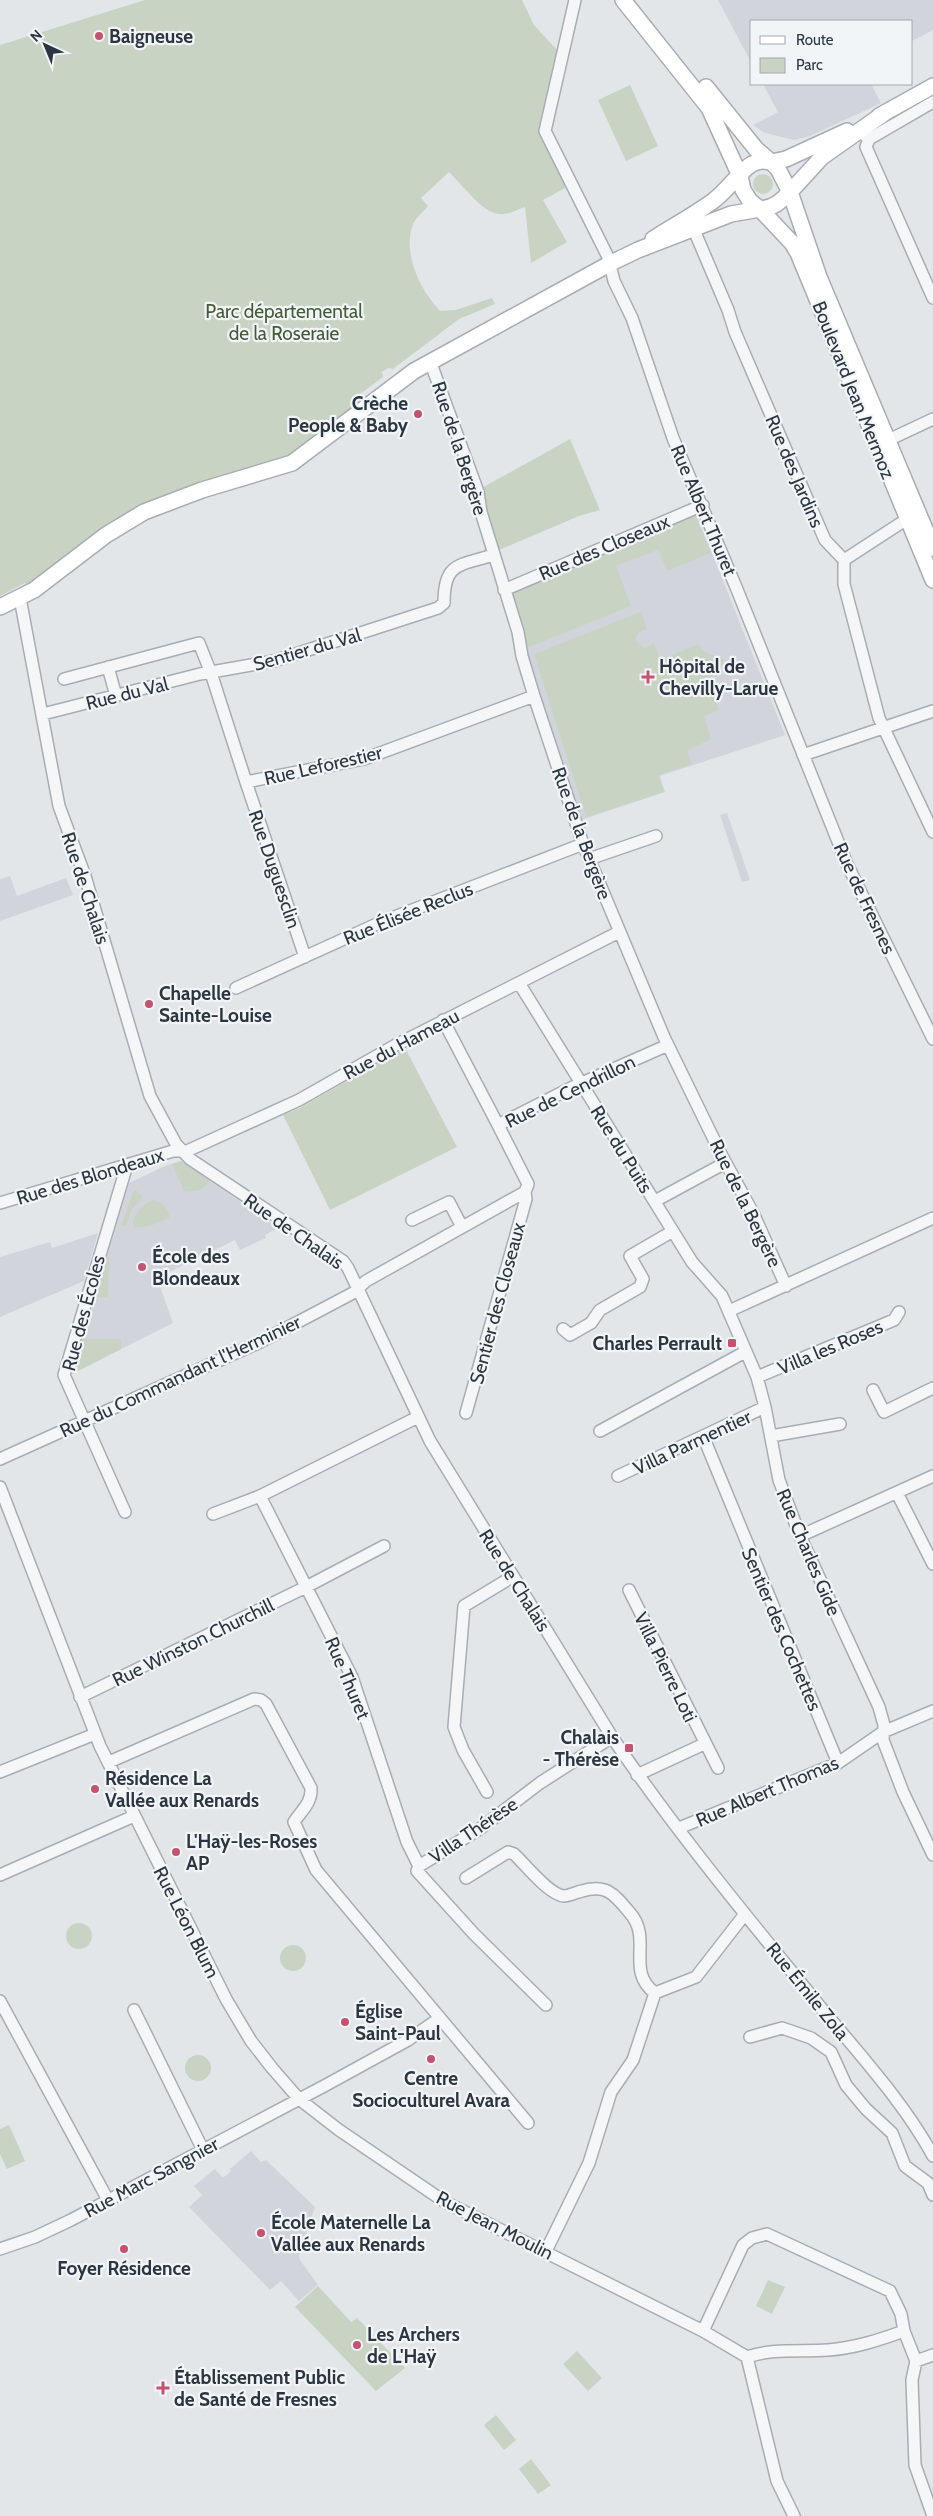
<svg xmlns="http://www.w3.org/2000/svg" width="933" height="2516" font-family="Cabin,sans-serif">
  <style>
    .built { fill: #d1d5db }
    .green { fill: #c9d3c4 }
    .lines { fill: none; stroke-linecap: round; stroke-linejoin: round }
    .street-casing { stroke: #a8adb3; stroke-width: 14 }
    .secondary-casing { stroke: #a8adb3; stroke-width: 18 }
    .street { stroke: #f5f6f8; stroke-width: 11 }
    .secondary { stroke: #fff; stroke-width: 15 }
    .poi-dot { fill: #c35370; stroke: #f2f5f7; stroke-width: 2 }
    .labels { text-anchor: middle; stroke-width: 4.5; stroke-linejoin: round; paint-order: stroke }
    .poi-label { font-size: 19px; font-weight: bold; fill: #2c3540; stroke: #f2f5f7; text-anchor: start }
    .park-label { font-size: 19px; fill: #445b3a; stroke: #f2f5f7 }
    .street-label { font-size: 19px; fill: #2c3540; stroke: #f2f5f7 }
  </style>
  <rect width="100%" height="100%" fill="#e2e6e9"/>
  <path class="built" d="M718 0H933V30L912 41V21H752V64Z
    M763 84H871L881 103 810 136 794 140 765 133 753 125 778 112Z
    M695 511 785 735 660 776 665 792 581 820 543 709 511 595 513 591Z
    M727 813 750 880 742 882 720 815Z
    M10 876 17 896 66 878 73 895 0 921V879Z
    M181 1161 278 1228 265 1235 266 1238 240 1250 235 1240 157 1278 173 1323 72 1374 129 1183 165 1166Z
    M98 1233 84 1281 0 1317V1257L50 1242 52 1248Z
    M251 2151 261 2162 266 2160 315 2207 299 2256 300 2260 318 2285 299 2301 281 2281 270 2290 189 2207 202 2195 194 2186 215 2169 222 2177 226 2176 231 2171 230 2169Z"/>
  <path class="green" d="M145 0H522L534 25 557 50 538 131 567 187 543 200 567 242 531 263 525 207C517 210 508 215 499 214 482 213 461 183 449 172L421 198 428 206C423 212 416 218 413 224 402 253 420 290 440 311L456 310 492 298 495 304 459 319 393 369 388 368 382 372 383 377 360 394 361 402 298 452 284 459 192 487 27 585 25 583 0 596V45Z
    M630 85 658 146 626 161 598 100Z
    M753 184a10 10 0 1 1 20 0a10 10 0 1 1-20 0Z
    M570 439 600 510 579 516 499 550 480 489Z
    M694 512 711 553 667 571 658 550 616 566 631 606 527 648 511 595 514 592Z
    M641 612 647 629 638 633 635 640 644 648 654 643 660 660 698 644 704 652 722 658 724 662 709 683 719 710 704 716 711 739 687 751 692 764 658 775 664 792 586 817 534 654Z
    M405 1048 457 1147 330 1210 283 1115 300 1108Z
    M181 1161 210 1181C203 1191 195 1192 184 1191L172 1164Z
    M136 1190 143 1198 132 1209 126 1226H121L133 1192Z
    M153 1200C161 1201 170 1209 169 1218L150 1226 133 1228C133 1214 140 1206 153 1200Z
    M106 1257H109L108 1297 94 1298Z
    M82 1339H121V1349L72 1374Z
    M66 1936a13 13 0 1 1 26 0a13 13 0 1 1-26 0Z
    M280 1958a13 13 0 1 1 26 0a13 13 0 1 1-26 0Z
    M185 2068a13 13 0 1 1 26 0a13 13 0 1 1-26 0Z
    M9 2125 25 2161 7 2169 0 2154V2129Z
    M768 2280 785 2287 772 2314 756 2306Z
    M318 2286 351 2322 357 2318 405 2368 376 2391 295 2307Z
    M577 2351 602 2378 588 2391 563 2364Z
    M496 2415 516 2440 504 2450 484 2425Z
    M531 2459 551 2485 538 2494 519 2469Z"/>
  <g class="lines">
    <g class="street-casing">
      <path id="street" d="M575 0 545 131 608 257 614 281 632 318 673 438 736 587 847 864 933 1039
        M864 135 869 139 933 102
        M869 139 866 147 933 298
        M691 223 728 310 735 332 825 540 844 560V584L879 718 933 832
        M430 361 478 492 481 512 518 632 522 656 534 696 583 844 664 1037 722 1156 753 1213 786 1286
        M882 443 933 419
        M844 560 907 519
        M504 590 703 505
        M20 598 59 806 85 876 150 1096 176 1144 190 1159 343 1261 348 1268 430 1441 612 1737C676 1832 750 1920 822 2009 860 2055 905 2104 933 2156
        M108 667 116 696
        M64 679 199 643 211 673 246 782 364 759 534 696
        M43 714 200 674 274 661 438 608 444 603C444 562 459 566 493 555
        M803 755 933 711
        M246 782 305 957
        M589 859 656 836
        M519 983 692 1262 722 1296 757 1377 765 1407 779 1480 800 1536 879 1707 884 1725 883 1740 903 1792 933 1855
        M236 988 379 923 583 844
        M443 1020 498 1125
        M655 1201 725 1163
        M0 1203 173 1151H187L299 1100 394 1046 619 932
        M412 1220 449 1202 462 1227
        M729 1311 933 1218
        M563 1329 570 1335 591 1323 600 1310 640 1287 643 1279 630 1256 673 1231
        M757 1377 894 1320 899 1312
        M873 1390 884 1412 933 1388
        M466 1413 526 1199 525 1192
        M600 1431 745 1352
        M703 1436 838 1763
        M771 1436 840 1424
        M0 1459 260 1342 353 1293 366 1281 525 1192 528 1184 498 1125 573 1087 668 1045
        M618 1476 765 1407
        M0 1487 100 1746 226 1999 251 2041 272 2068 299 2099 339 2130 445 2202 703 2331 747 2357 777 2481 794 2516
        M897 1493 933 1564
        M260 1496 352 1677 407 1842 419 1866
        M125 1512 64 1375 127 1165
        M213 1514 260 1496 418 1417
        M800 1536 933 1476
        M629 1590 718 1768
        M80 1697 306 1587 384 1546
        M109 1762 254 1699 261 1700 266 1704 311 1788C312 1803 301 1811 294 1822L316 1870 528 2123
        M0 1772 95 1734
        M637 1775 704 1744
        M487 1792 463 1750 454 1727 464 1606 512 1577
        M679 1828 838 1763 883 1732 933 1711
        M0 1875 134 1816
        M466 1878 508 1852 514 1854C525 1864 549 1895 564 1896 569 1896 577 1892 582 1891 607 1884 614 1894 630 1913 653 1939 625 1971 655 1993
        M0 2001 108 2200
        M546 2005 474 1934 417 1871 419 1866 481 1828 540 1783 612 1737
        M134 2010 203 2150
        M750 2037 782 2028 811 2038 831 2052 846 2085 866 2109 892 2133 905 2166 928 2183 933 2195
        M0 2249 35 2237 71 2220 326 2085 408 2040 440 2018
        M546 2251 589 2163 611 2092 633 2060 655 1993 696 1977 745 1914
        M703 2331 743 2245 752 2238 767 2234 890 2291 901 2314 904 2331 916 2361 912 2380 915 2465 933 2516
        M747 2357C773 2348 801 2352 828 2350 855 2348 879 2340 904 2331
        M916 2361 933 2355"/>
    </g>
    <g class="secondary-casing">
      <path id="secondary" d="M623 0 709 108 740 176 743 190 750 201 760 209C774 208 780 202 790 192L778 169 771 162C764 161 759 160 752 164 741 170 726 192 713 201 694 215 673 226 653 239
        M706 87 756 149 771 162 786 159 847 131
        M886 112 822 157 790 192 819 277 933 548
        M879 116 933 86
        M0 607 34 590 106 535 144 512 202 490 292 463 414 371 611 263 638 250 731 214 760 209 792 243 798 253 933 580"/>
    </g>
    <use href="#street" class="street"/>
    <use href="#secondary" class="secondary"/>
  </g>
  <g class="poi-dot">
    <circle cx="99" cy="36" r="5"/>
    <circle cx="418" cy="414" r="5"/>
    <path d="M645.5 669.5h5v5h5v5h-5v5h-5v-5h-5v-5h5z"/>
    <circle cx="149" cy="1004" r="5"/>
    <circle cx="142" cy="1267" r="5"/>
    <rect x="727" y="1338" width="10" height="10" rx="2.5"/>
    <rect x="624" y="1743" width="10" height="10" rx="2.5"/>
    <circle cx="95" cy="1789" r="5"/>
    <circle cx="176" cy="1852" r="5"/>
    <circle cx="345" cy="2022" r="5"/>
    <circle cx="431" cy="2059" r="5"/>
    <circle cx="261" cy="2233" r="5"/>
    <circle cx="124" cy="2249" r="5"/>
    <circle cx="357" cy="2345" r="5"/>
    <path d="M160.5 2380.5h5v5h5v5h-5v5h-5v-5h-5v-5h5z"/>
  </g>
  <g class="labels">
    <g class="poi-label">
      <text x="109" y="43">Baigneuse</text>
      <text x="408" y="410" text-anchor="end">Crèche<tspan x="408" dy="22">People &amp; Baby</tspan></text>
      <text x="659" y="673">Hôpital de<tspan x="659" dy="22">Chevilly-Larue</tspan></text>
      <text x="159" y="1000">Chapelle<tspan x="159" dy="22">Sainte-Louise</tspan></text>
      <text x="152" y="1263">École des<tspan x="152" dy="22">Blondeaux</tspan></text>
      <text x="722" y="1350" text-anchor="end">Charles Perrault</text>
      <text x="619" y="1744" text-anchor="end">Chalais<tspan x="619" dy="22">- Thérèse</tspan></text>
      <text x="105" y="1785">Résidence La<tspan x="105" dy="22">Vallée aux Renards</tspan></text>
      <text x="186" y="1848">L'Haÿ-les-Roses<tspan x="186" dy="22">AP</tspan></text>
      <text x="355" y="2018">Église<tspan x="355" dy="22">Saint-Paul</tspan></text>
      <text x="431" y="2085" text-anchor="middle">Centre<tspan x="431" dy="22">Socioculturel Avara</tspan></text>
      <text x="271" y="2229">École Maternelle La<tspan x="271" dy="22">Vallée aux Renards</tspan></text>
      <text x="124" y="2275" text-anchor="middle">Foyer Résidence</text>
      <text x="367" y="2341">Les Archers<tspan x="367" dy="22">de L'Haÿ</tspan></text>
      <text x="174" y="2384">Établissement Public<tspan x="174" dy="22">de Santé de Fresnes</tspan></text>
    </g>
    <g class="park-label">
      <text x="284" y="318">Parc départemental<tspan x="284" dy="22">de la Roseraie</tspan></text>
    </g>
    <g class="street-label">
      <text transform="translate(854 390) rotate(68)" y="7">Boulevard Jean Mermoz</text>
      <text transform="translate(460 448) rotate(72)" y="7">Rue de la Bergère</text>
      <text transform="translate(795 471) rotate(67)" y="7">Rue des Jardins</text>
      <text transform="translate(704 510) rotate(67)" y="7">Rue Albert Thuret</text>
      <text transform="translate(604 547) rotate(-23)" y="7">Rue des Closeaux</text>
      <text transform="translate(307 649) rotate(-16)" y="7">Sentier du Val</text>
      <text transform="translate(127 693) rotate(-14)" y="7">Rue du Val</text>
      <text transform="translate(323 765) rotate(-13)" y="7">Rue Leforestier</text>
      <text transform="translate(582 833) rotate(70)" y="7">Rue de la Bergère</text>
      <text transform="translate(275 869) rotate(71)" y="7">Rue Duguesclin</text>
      <text transform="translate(86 888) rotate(72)" y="7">Rue de Chalais</text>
      <text transform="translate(865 898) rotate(65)" y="7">Rue de Fresnes</text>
      <text transform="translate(408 913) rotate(-22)" y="7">Rue Élisée Reclus</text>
      <text transform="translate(401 1044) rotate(-28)" y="7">Rue du Hameau</text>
      <text transform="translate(570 1091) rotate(-26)" y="7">Rue de Cendrillon</text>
      <text transform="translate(622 1149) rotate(58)" y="7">Rue du Puits</text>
      <text transform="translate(90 1176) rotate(-17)" y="7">Rue des Blondeaux</text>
      <text transform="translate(746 1203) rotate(64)" y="7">Rue de la Bergère</text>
      <text transform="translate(294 1231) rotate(35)" y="7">Rue de Chalais</text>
      <text transform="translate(497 1303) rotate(-75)" y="7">Sentier des Closeaux</text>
      <text transform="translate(83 1313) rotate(-75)" y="7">Rue des Écoles</text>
      <text transform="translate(830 1347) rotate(-23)" y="7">Villa les Roses</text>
      <text transform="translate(180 1376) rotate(-25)" y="7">Rue du Commandant l'Herminier</text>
      <text transform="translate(692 1442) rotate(-25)" y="7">Villa Parmentier</text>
      <text transform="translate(809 1552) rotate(67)" y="7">Rue Charles Gide</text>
      <text transform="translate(515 1580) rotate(58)" y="7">Rue de Chalais</text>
      <text transform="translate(782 1629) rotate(67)" y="7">Sentier des Cochettes</text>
      <text transform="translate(193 1642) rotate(-26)" y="7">Rue Winston Churchill</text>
      <text transform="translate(666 1667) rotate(64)" y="7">Villa Pierre Loti</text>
      <text transform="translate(348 1678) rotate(67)" y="7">Rue Thuret</text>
      <text transform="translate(767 1791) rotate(-23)" y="7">Rue Albert Thomas</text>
      <text transform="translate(473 1830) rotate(-34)" y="7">Villa Thérèse</text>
      <text transform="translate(187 1922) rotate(63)" y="7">Rue Léon Blum</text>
      <text transform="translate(808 1991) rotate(51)" y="7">Rue Émile Zola</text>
      <text transform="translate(151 2177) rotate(-28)" y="7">Rue Marc Sangnier</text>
      <text transform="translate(495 2225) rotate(27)" y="7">Rue Jean Moulin</text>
    </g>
  </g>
  <rect x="750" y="20" width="162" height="65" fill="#f2f5f7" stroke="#a3a8ae"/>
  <rect x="760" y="36" width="25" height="8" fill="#ffffff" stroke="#a3a8ae"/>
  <text x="796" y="45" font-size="15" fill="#2c3540">Route</text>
  <rect x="760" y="58" width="25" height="15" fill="#c9d3c4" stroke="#a3a8ae"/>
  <text x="796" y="70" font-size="15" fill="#2c3540">Parc</text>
  <g transform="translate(45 45) rotate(316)" stroke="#f2f5f7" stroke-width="4" paint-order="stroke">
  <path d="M0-4L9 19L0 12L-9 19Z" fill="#2c3540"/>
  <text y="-8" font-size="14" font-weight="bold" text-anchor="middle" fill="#2c3540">N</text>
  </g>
</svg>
